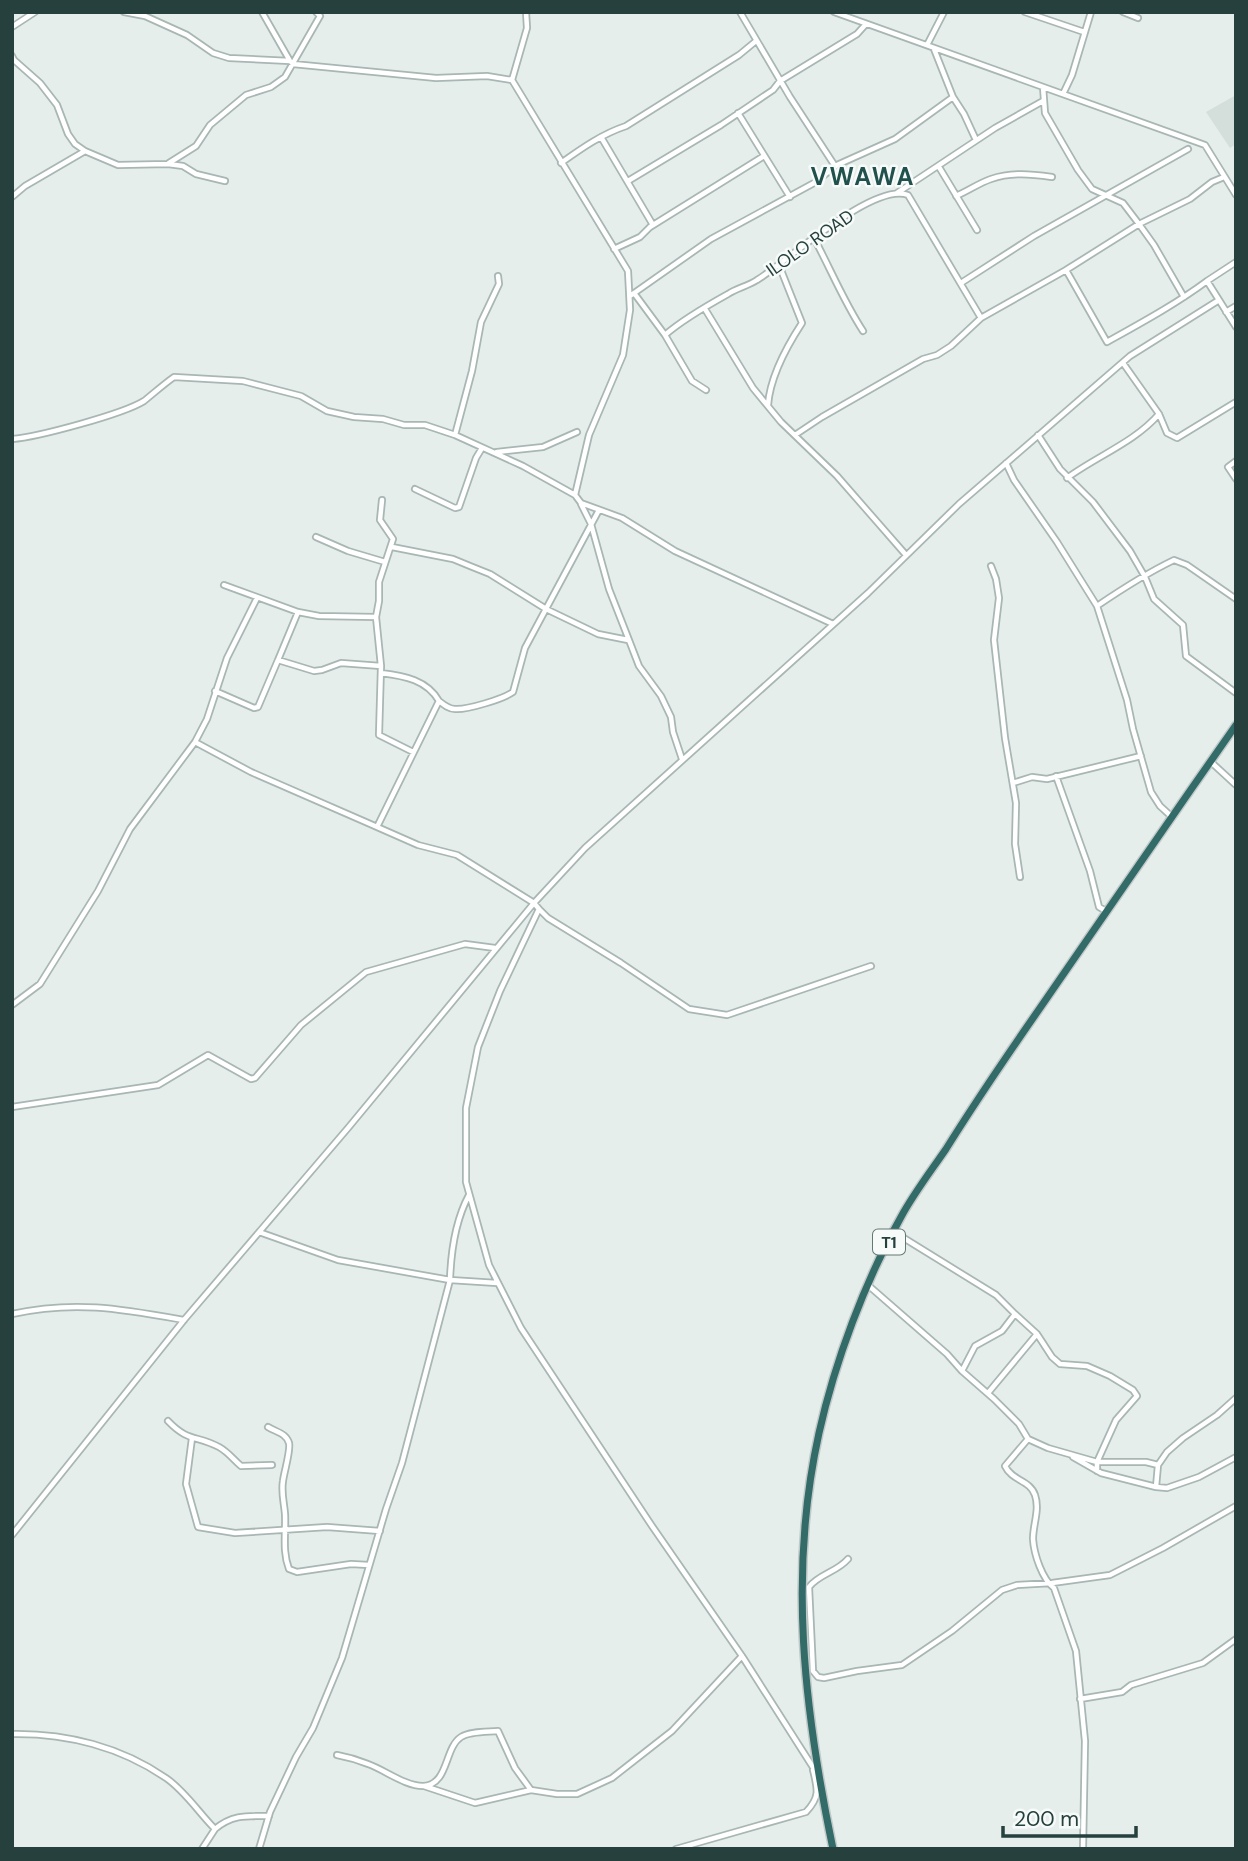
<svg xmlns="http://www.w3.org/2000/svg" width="1248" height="1861" font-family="'DM Sans',sans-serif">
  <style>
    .built { fill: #d4dedb }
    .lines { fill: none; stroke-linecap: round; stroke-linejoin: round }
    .minor-casing { stroke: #a8b6b4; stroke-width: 8 }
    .highway-casing { stroke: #c2cac9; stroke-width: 10 }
    .minor { stroke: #fff; stroke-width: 4.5 }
    .highway { stroke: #326b68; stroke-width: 7 }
    .labels { text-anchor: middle; stroke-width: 5; stroke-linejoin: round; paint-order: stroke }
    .shield { fill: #f6faf9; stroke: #647875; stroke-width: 2 }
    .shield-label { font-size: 16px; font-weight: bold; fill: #25403d }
    .street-label { font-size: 18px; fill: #25403d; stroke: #f6faf9 }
    .district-label { font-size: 24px; font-weight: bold; letter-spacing: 2px; fill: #21514d; stroke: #f6faf9 }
  </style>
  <rect width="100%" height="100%" fill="#e6eeec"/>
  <path class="built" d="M1236 95V144L1230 148 1206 112Z"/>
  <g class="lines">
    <g class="minor-casing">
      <path id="minor" d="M124 12 145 16 187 35 213 53 229 58 290 61 293 64 436 78 487 76 512 80
        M262 12 290 61
        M526 12 527 28 512 80 628 271 630 310 623 355 589 435 575 495 581 503 622 518 675 551 833 624
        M740 12 790 97 835 166
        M834 12 1205 145 1236 195
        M1025 12 1084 32
        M1123 12 1138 18
        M12 27 35 12
        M927 45 944 12
        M934 49 953 97 964 114 976 140
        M12 56 14 60 40 83 57 105 68 134 75 144 85 151 118 165 168 164 183 166 196 174 225 181
        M1043 87 1045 113 1078 170 1092 189 1123 203 1139 224 1190 199 1212 182 1224 177
        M1063 94 1072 75 1091 12
        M738 113 790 197
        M601 137 653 225
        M169 163 196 146 210 125 246 95 271 87 285 77 320 16 316 12
        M561 163C582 148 602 134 626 126L739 55 756 41
        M939 167 977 230
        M628 181 721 125 773 90 780 81 857 34 866 24
        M897 193 995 128 1043 101
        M956 196C968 191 979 183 991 179 1011 172 1031 174 1052 177
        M12 197 25 186 85 151
        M814 238C831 270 844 302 863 331
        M614 249 640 237 650 227 764 156
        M1207 281 1236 262
        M961 283 1034 236 1188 149
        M634 293 665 335 692 381 706 390
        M630 296 711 239 814 183 837 165 895 139 953 97
        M1184 297 1154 245 1139 224 1066 270 1107 342C1141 323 1176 304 1207 281L1236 327
        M705 309 753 388 781 422 837 476 906 555
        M1226 312 1236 306
        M665 335C681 321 710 304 728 294 737 288 748 286 757 280 788 261 873 182 908 195L981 318
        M1123 363 1159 414 1167 433 1177 438 1236 402
        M768 405C770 378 787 346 802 323L779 265
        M455 435 472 371 481 322 499 284 498 276
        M795 435 822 417 923 359 937 355 951 346 981 318 1066 270
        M1038 435 1060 469 1093 502 1130 551 1145 577 1154 599 1183 625 1186 656 1236 693
        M12 439C38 437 123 414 144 401 154 393 164 384 174 377L243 381 301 396 327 411 354 417 383 419 404 425H425L455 435 523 466 575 495
        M497 452 543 447 577 432
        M1236 461 1228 467 1236 479
        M1006 463 1014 480 1057 542 1097 606 1127 700 1133 729 1151 792 1160 806 1172 817
        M1067 478C1097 456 1135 442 1159 414
        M415 489 455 508 459 507 476 458 482 448
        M581 504 591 524 609 589 627 635 639 666 661 696 671 717 673 732 682 759
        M316 537 348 551 385 562
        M392 547 453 559 470 566 490 574 546 609 598 634 628 640
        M991 566 996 579 999 598 994 640 1005 738 1016 803 1015 844 1020 877
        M224 585 298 612 319 616 376 617 379 601V582L393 539 380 520 382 500
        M1097 606C1122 589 1147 573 1174 560L1187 565 1236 599
        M376 617 381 666 379 735 413 752
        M278 660 298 612
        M381 673C405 676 427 680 439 701
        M215 691 254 708 258 707 278 660 314 671 322 670 341 663 381 666
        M1211 762 1236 785
        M1056 776 1090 871 1099 907 1106 911
        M1013 783 1032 777 1047 779 1141 756
        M377 827 439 701C444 705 449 709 455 709 467 710 503 699 513 692L525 648 599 510
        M539 909 548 918 621 963 689 1009 727 1015 871 966
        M12 1005 40 984 98 891 130 829 195 742 207 719 227 658 257 598
        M12 1107 158 1085 208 1055 251 1079 255 1078 301 1025 366 972 465 944 495 948
        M259 1232 338 1260 450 1280 497 1283
        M894 1232 996 1295 1015 1314 1002 1331 975 1346 962 1371
        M869 1286 947 1354 962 1371 994 1399 1019 1424 1028 1439 1048 1448 1097 1462H1146L1158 1465
        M12 1314C75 1300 122 1309 184 1320
        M1015 1314 1037 1334 1052 1357 1060 1364 1087 1366 1110 1376 1133 1390 1137 1396 1116 1420 1097 1462V1471
        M988 1393 1037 1334
        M168 1421C188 1442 196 1435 219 1447 228 1452 233 1459 241 1466L272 1465
        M268 1427C276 1432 286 1433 289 1443 291 1450 284 1472 283 1481 281 1492 284 1502 285 1514 286 1533 282 1551 289 1569L297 1572 351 1564 369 1565
        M192 1438 186 1484 198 1527 235 1533 327 1527 380 1531
        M1028 1439 1005 1466C1012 1481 1030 1480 1035 1495 1040 1510 1033 1524 1033 1539 1034 1554 1042 1579 1054 1588L1076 1651 1085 1741 1083 1849
        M1073 1457 1101 1473 1156 1487 1167 1488 1199 1477 1236 1457
        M1156 1487 1158 1465 1167 1452 1183 1438 1217 1415 1236 1398
        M12 1535 184 1320 348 1128 534 903 457 855 418 845 368 823 251 772 195 742
        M848 1559C837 1572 819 1574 809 1587L813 1671 818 1677 824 1678 857 1671 902 1665 952 1631 1002 1590 1017 1585 1052 1583 1110 1575 1163 1548 1236 1506
        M1080 1699 1122 1692 1131 1685 1203 1663 1236 1639
        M12 1734C67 1733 121 1747 166 1778 185 1791 199 1813 215 1829 233 1814 248 1816 269 1816
        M337 1755C348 1757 358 1760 368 1764 385 1770 405 1786 423 1786 449 1785 444 1748 461 1737 470 1731 488 1732 498 1731L515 1768 531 1790 557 1794H577L612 1778 672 1731 742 1656
        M816 1772 742 1656 652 1526 521 1328 489 1265 466 1182V1108L478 1047 500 991 539 909 534 903 585 848 868 593 959 504 1130 356 1219 300
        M424 1786 475 1803 531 1790
        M202 1849 215 1829
        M259 1849 270 1812 296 1757 313 1728 342 1658 386 1509 402 1463 450 1280C451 1250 455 1221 469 1195
        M676 1849 806 1812C820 1797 818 1790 813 1770"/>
    </g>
    <g class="highway-casing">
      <path id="highway" d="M833 1849C804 1710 788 1573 819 1433 835 1361 865 1281 901 1217 914 1193 931 1171 946 1149 976 1101 1008 1054 1040 1008 1105 914 1170 819 1236 725"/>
    </g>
    <use href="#minor" class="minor"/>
    <use href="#highway" class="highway"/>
  </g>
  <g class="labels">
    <rect class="shield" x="873" y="1229.5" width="32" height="25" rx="5"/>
    <g class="shield-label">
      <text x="889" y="1248">T1</text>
    </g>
    <g class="street-label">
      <text transform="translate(810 243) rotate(-35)" y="6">ILOLO ROAD</text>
    </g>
    <g class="district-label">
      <text x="863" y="185">VWAWA</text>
    </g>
  </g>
  <rect width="1248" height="1861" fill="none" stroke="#25403d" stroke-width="28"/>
  <path d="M1003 1826v10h133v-10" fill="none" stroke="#25403d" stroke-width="3.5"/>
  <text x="1014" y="1826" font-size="21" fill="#25403d" stroke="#f6faf9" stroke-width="5" paint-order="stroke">200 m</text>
</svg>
